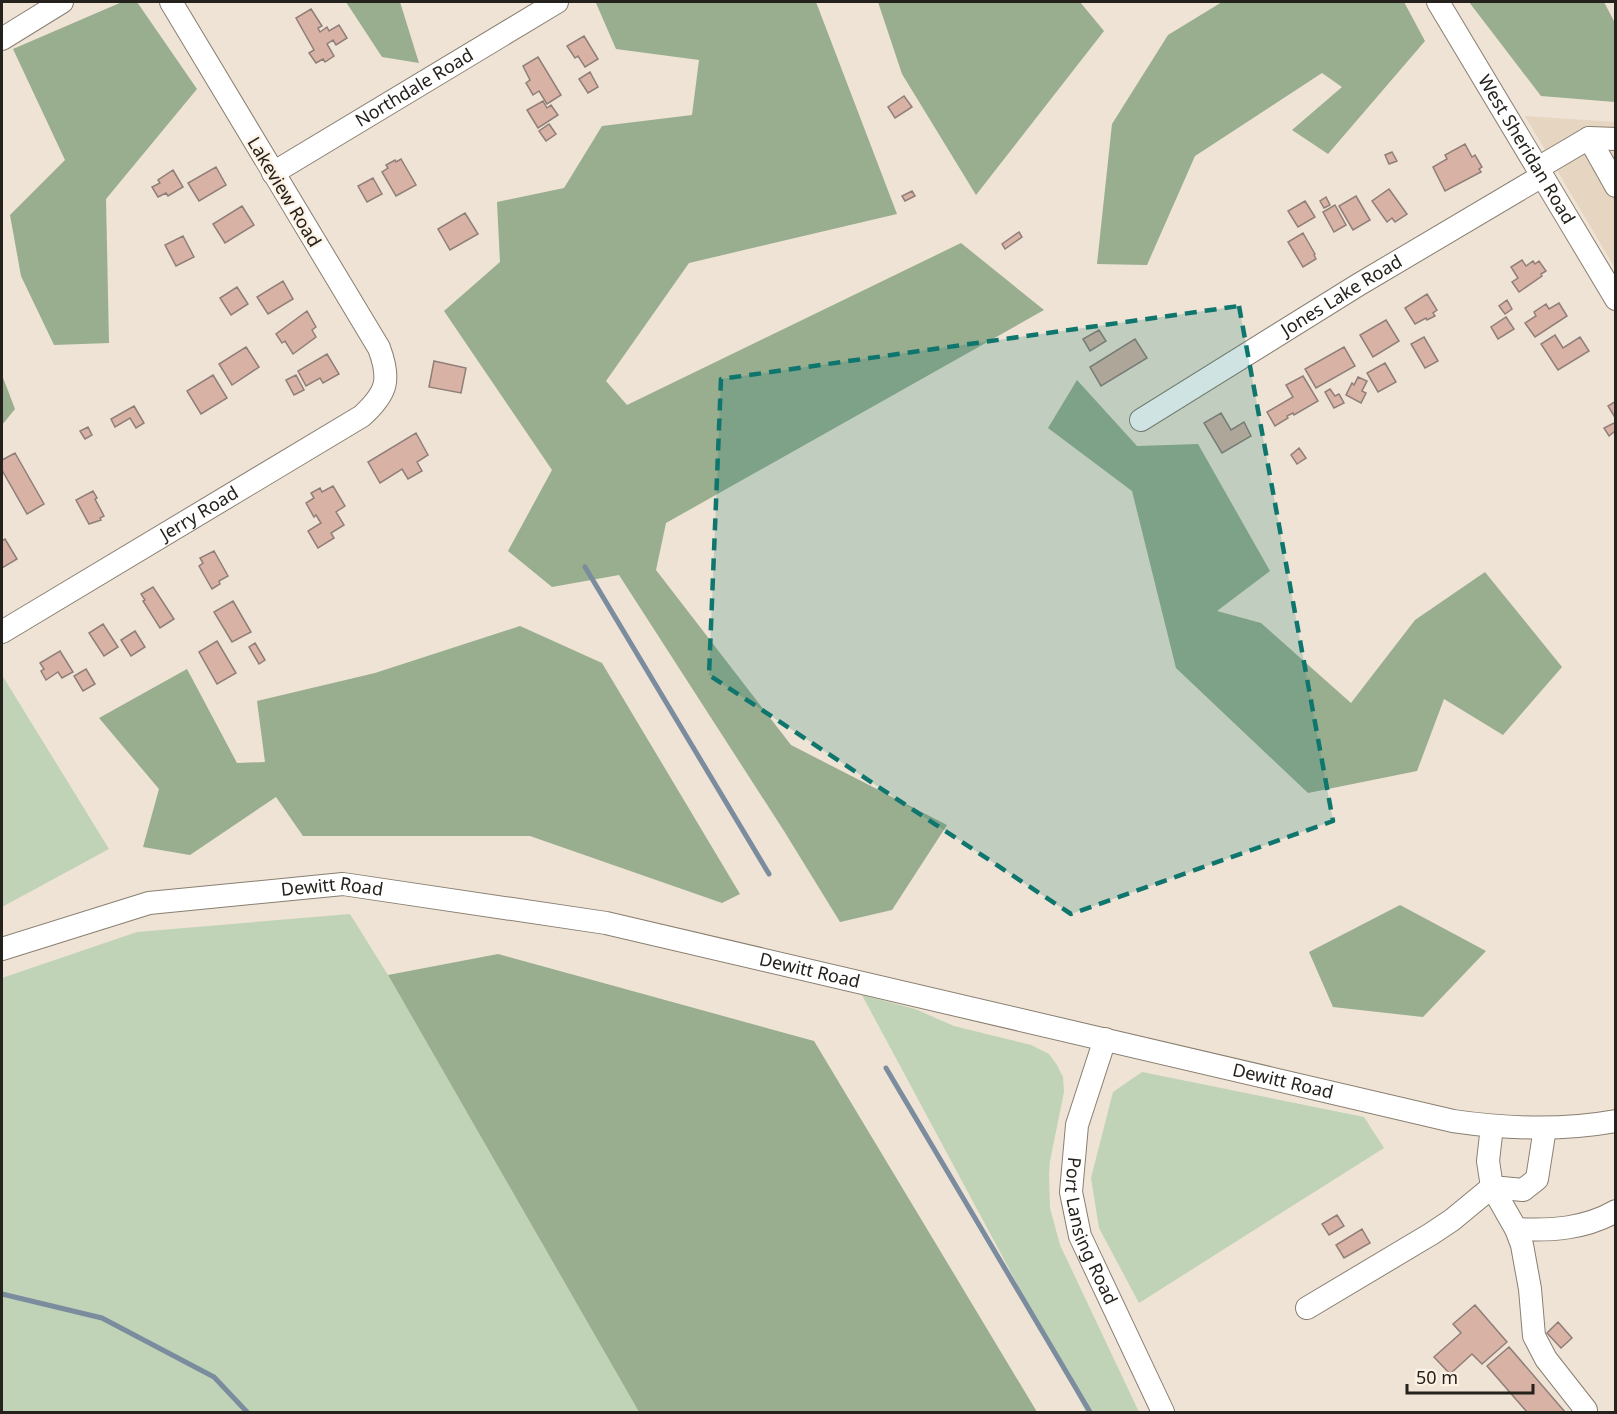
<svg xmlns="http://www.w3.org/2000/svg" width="1617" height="1414" font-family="'Noto Sans',sans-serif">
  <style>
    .built { fill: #e5d5c1 }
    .green { fill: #c0d3b7 }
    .forest { fill: #99ad8f }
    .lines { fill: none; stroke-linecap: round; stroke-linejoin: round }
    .stream { stroke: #7a8c9e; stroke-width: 5 }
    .building { fill: #d8b2a5; stroke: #907e78; stroke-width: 1.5 }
    .minor-casing { stroke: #897f71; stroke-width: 24 }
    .minor { stroke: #fff; stroke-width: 22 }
    .marked { fill: #0f766e; fill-opacity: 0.2; stroke: #0f766e; stroke-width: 4.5; stroke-dasharray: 12 8; stroke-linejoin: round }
    .labels { text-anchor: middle; stroke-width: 4.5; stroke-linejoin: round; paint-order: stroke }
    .street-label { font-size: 18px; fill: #25211c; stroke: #fcf1e2 }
  </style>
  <rect width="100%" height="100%" fill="#eee3d4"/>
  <path class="built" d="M1525 116 1615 122V268Z"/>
  <path class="green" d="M2 675 109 849 2 907Z
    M350 914 388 975 639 1412H2V978L137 932Z
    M862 995 915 1009 954 1026 1031 1045 1049 1054 1057 1065 1063 1077 1064 1092 1050 1161 1049 1174 1050 1208 1060 1245 1139 1412H1086Z
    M1142 1072 1364 1117 1384 1148 1139 1303 1099 1228 1091 1178 1113 1092Z"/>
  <path class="forest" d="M122 2H137L197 89 106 199 109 343 54 345 21 276 10 215 65 160 13 49Z
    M346 2H400L419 63 382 57Z
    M598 2H816L897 214 689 263 606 381 627 405 961 243 1044 310 666 523 656 570 791 745 947 825 892 910 840 922 784 831 619 575 552 587 508 551 552 470 444 311 500 262 497 202 564 188 602 126 692 115 699 60 616 49 596 3Z
    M878 2H1080L1104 31 976 195 902 74Z
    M1222 2H1404L1425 41 1328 154 1292 130 1342 87 1322 73 1195 156 1147 265 1097 264 1112 124 1168 35Z
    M1469 2H1604L1615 23V102L1541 96Z
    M2 375 15 409 2 425Z
    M1077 380 1137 446 1198 444 1270 571 1217 611 1261 623 1351 703 1415 620 1485 572 1562 667 1503 735 1444 699 1417 771 1308 793 1176 668 1132 491 1048 428Z
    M520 626 602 663 740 894 722 903 530 836H303L276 797 190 855 143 847 159 789 99 718 187 669 237 763 265 762 257 701 375 673Z
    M1400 905 1486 951 1423 1017 1333 1007 1309 952Z
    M498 954 814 1041 1037 1412H639L388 975Z"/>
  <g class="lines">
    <path class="stream" d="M585 567 769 874
      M886 1068 1090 1412
      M2 1294 102 1318 214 1377 247 1412"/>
  </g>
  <path class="building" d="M311 9 322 26 318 28 320 32 327 27 329 31 339 25 347 38 336 45 333 40 327 44 334 56 325 62 323 59 316 63 309 53 314 50 296 18Z
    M584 36 598 59 585 67 578 56 575 58 567 46Z
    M538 57 561 95 547 104 539 91 533 95 526 83 530 80 523 66Z
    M590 72 598 87 588 93 579 79Z
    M904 96 912 107 895 118 888 107Z
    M543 101 547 108 551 105 558 115 538 128 527 110Z
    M549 124 556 134 546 141 539 131Z
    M1465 144 1472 157 1475 155 1482 167 1479 169 1481 172 1445 191 1433 167 1447 159 1445 155Z
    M1392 152 1397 161 1389 164 1385 155Z
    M401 159 416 185 396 196 382 172 388 168 386 165 395 160 396 162Z
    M216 167 226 185 199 201 188 183Z
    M173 170 183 187 168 196 166 193 158 197 152 187 160 183 158 180Z
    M373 178 382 194 367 202 358 186Z
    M1389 189 1407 214 1395 222 1392 218 1387 222 1372 201Z
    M912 191 915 196 905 201 902 196Z
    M1356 196 1370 220 1353 230 1339 206Z
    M1326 197 1330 205 1324 208 1320 201Z
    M1305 201 1315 217 1298 227 1288 211Z
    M1335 205 1346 225 1334 232 1323 212Z
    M242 206 254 225 225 243 213 224Z
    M465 213 478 234 450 250 438 229Z
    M1019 232 1022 237 1005 249 1002 244Z
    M1303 233 1315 254 1314 255 1316 259 1303 267 1288 242Z
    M183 236 194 257 176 266 165 245Z
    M1522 260 1526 266 1533 261 1535 264 1539 261 1546 271 1541 274 1542 276 1519 292 1512 282 1518 278 1511 267Z
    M283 281 293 299 268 314 257 297Z
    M237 287 248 304 231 315 220 298Z
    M1427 294 1437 310 1433 313 1435 316 1427 320 1426 318 1415 324 1405 308Z
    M1507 300 1512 309 1505 314 1499 306Z
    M1559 303 1567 316 1535 337 1525 323 1536 316 1534 312 1546 304 1549 309Z
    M307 311 316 327 312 330 316 337 293 354 285 341 282 343 276 334Z
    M1506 317 1514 329 1498 339 1491 327Z
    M1386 320 1399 341 1373 357 1360 335Z
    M1099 330 1106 341 1090 351 1083 339Z
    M1555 335 1563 348 1580 337 1589 351 1558 370 1541 344Z
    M1424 337 1438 361 1425 368 1411 344Z
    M1135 339 1147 358 1101 386 1090 367Z
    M246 347 259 367 232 385 219 364Z
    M1344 347 1355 366 1316 388 1305 369Z
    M327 354 339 374 323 383 320 378 306 386 298 371Z
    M434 361 466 368 461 393 429 387Z
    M1385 363 1396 382 1378 392 1367 373Z
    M213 375 227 398 201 414 187 391Z
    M296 375 304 390 294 395 286 380Z
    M1303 376 1318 401 1294 415 1293 413 1287 416 1288 418 1275 426 1267 412 1293 397 1286 385Z
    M1358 377 1367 381 1362 391 1366 393 1361 403 1346 395 1352 383 1354 385Z
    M1330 389 1335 396 1339 394 1344 403 1334 408 1325 392Z
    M1616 401V419L1608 406Z
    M134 406 144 423 136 428 130 418 115 427 111 419Z
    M1221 413 1231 430 1244 422 1251 436 1222 453 1204 423Z
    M1616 422V434L1614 432 1609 436 1604 428Z
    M88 427 92 435 85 439 80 431Z
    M416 433 428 455 417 462 422 471 408 479 402 469 380 483 368 462Z
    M1299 448 1306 458 1297 464 1291 455Z
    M15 453 44 504 27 514 2 470V460Z
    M333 486 345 506 336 512 344 525 331 533 334 538 318 548 308 531 321 523 316 515 314 517 306 503 314 498 311 493 320 488 322 492Z
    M93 491 97 498 95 499 104 516 100 518 101 520 89 524 76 500Z
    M5 539 17 559 2 568V541Z
    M214 551 228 576 219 581 220 584 212 589 199 566 203 563 200 558Z
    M153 587 174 619 160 628 143 601 145 600 141 594Z
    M233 601 251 632 232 642 214 612Z
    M103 624 118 647 104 656 89 633Z
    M135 631 145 647 131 656 121 640Z
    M217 641 236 673 217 684 199 652Z
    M255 643 265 660 259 664 249 647Z
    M60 651 73 672 62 678 58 672 46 680 41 671 44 669 40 663Z
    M86 669 95 684 83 691 74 676Z
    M1337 1215 1344 1226 1329 1235 1322 1224Z
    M1362 1229 1370 1243 1344 1258 1336 1245Z
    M1475 1305 1507 1342 1482 1364 1472 1354 1450 1374 1434 1357 1461 1333 1453 1324Z
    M1558 1322 1572 1338 1561 1348 1547 1333Z
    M1509 1347 1565 1412H1527L1487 1366Z"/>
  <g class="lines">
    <g class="minor-casing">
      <g id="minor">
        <path id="s1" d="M1438 2 1616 299"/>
        <path d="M2 39 62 2"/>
        <path d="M1589 138 1616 186"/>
        <path d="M1538 168 1589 138 1616 139"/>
        <path id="s2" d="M273 173 557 2"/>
        <path id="s3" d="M1141 420 1358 285 1542 176"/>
        <path id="s4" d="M2 632 362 416C387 393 391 380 379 348L171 2"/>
        <path id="s5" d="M2 949 149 903 343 884 606 923 1453 1121C1508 1129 1561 1131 1616 1121"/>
        <path id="s6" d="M1105 1039 1077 1125 1071 1192 1080 1236 1163 1412"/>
        <path d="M1492 1126 1488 1161 1492 1187 1523 1190 1537 1179 1545 1128"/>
        <path d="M1516 1229C1550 1231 1585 1229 1616 1211"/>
        <path d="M1307 1308 1431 1234 1452 1220 1492 1187 1516 1229 1522 1245 1530 1289 1534 1336 1546 1359 1586 1410"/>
      </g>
    </g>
    <use href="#minor" class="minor"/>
  </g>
  <path class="marked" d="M1239 306 1333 821 1071 914 709 675 721 379Z"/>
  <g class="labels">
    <g class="street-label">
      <text dy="6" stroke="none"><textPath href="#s2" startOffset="165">Northdale Road</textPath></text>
      <text dy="6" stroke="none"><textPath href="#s1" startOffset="172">West Sheridan Road</textPath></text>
      <text transform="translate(284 192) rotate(59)" y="6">Lakeview Road</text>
      <text dy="6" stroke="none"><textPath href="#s3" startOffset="236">Jones Lake Road</textPath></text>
      <text dy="6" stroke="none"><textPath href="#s4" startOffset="230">Jerry Road</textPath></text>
      <text dy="6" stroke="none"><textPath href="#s5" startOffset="338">Dewitt Road</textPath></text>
      <text dy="6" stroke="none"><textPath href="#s5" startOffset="824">Dewitt Road</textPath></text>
      <text dy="6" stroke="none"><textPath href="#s5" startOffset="1310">Dewitt Road</textPath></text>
      <text dy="6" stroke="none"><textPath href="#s6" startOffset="200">Port Lansing Road</textPath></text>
    </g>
  </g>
  <rect width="1617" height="1414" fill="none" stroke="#25211c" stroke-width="6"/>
  <path d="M1407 1384v9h126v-9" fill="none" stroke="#25211c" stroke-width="3"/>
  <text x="1416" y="1384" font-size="18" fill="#25211c" stroke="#fcf1e2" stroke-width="4.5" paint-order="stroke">50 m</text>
</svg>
